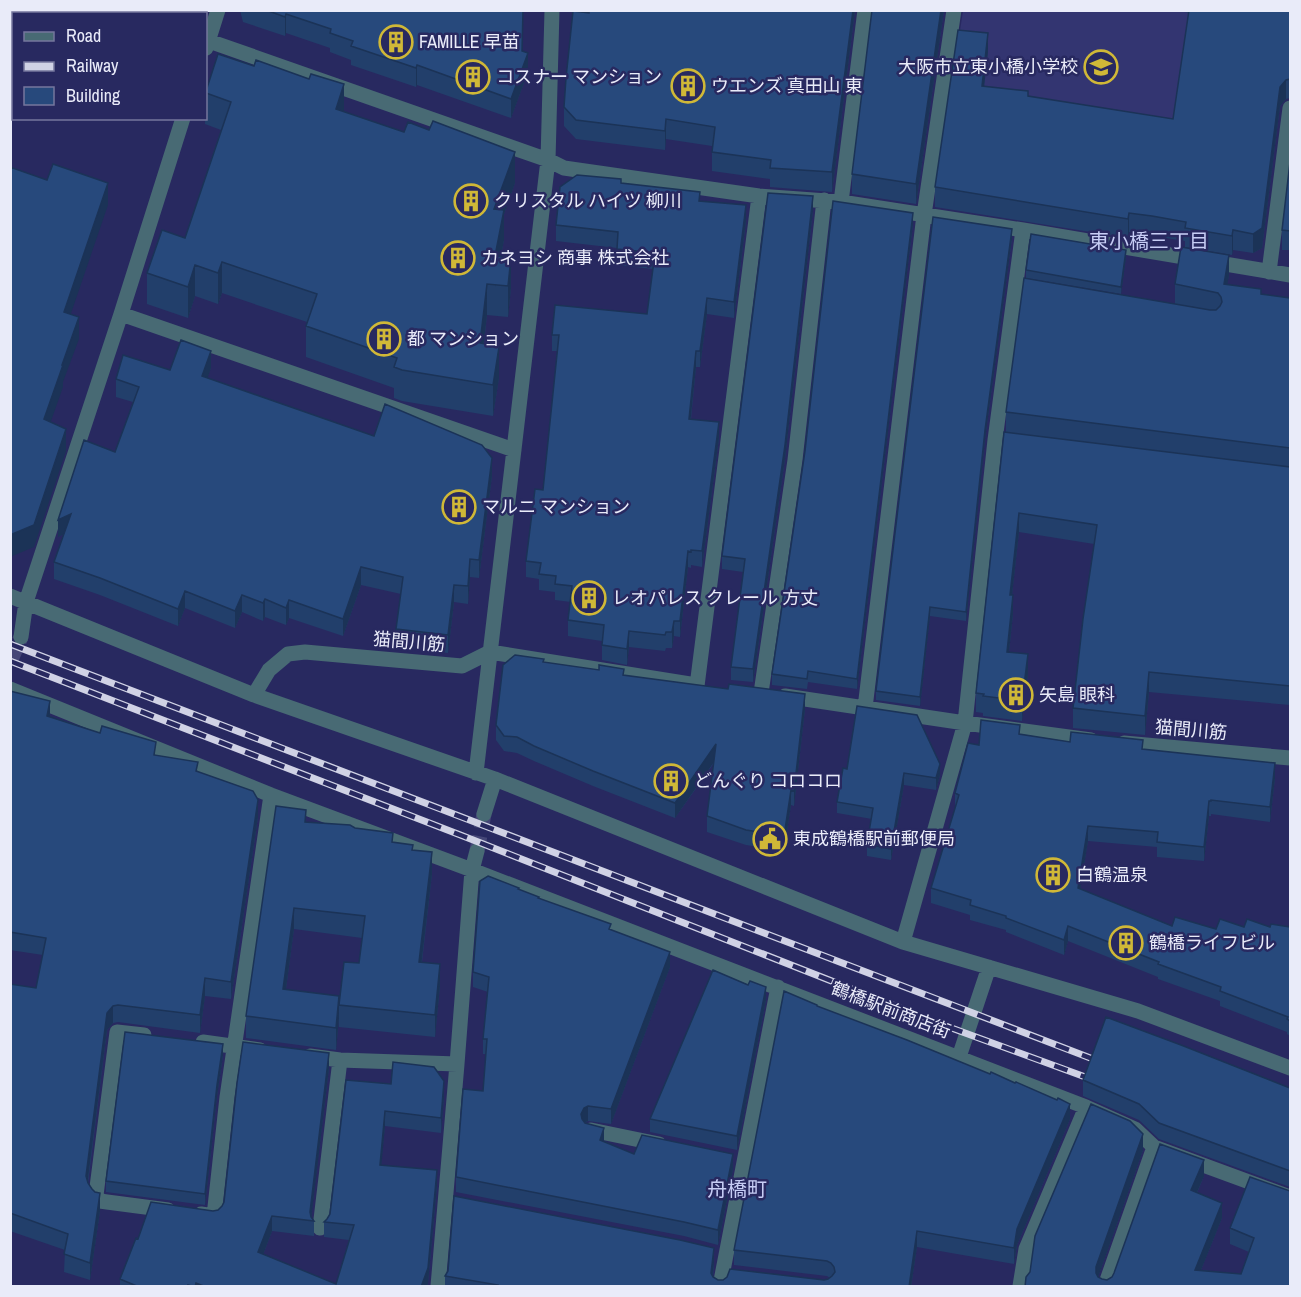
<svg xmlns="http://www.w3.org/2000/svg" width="1301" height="1297" font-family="'Archivo Narrow','Noto Sans JP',sans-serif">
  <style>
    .built { fill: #333571 }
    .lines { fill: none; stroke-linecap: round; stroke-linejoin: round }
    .minor-tunnel { stroke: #454677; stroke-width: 15; stroke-dasharray: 15 8; stroke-linecap: butt }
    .minor { stroke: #486a74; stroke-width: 15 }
    .rail-casing { stroke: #d0d2e5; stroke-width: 7 }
    .rail { stroke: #282960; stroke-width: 4.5; stroke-dasharray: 14; stroke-linecap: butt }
    .wall { fill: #223f6b }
    .shaded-wall { fill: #1b3357 }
    .building { fill: #27497c; stroke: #1b3357; stroke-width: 1.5 }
    .labels { text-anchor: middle; stroke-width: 5; stroke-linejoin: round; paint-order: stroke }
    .poi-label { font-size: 18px; fill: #e9ebf9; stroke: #282960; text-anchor: start }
    .street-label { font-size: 18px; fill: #e9ebf9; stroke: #282960 }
    .neighbourhood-label { font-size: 20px; fill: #c7cdf5; stroke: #282960 }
  </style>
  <rect width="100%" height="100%" fill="#282960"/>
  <path class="built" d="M963 11H1257L1239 125 941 155Z"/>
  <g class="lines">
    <path class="minor-tunnel" d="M10 662 21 637
      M477 851 484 814"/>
    <path class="minor" d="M122 10 131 14
      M206 40 548 160 564 168 759 196 841 202 1023 230 1290 275
      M206 48 218 10
      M841 202 865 10
      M1269 272 1290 108
      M121 314 514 450
      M10 596 254 695 495 779 903 942 1138 1011 1290 1068
      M21 637 26 602 121 314 183 118
      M697 686 759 196
      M10 689 271 795 472 870 1086 1107 1135 1129 1154 1147 1290 1197
      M761 693 795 460 824 200
      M254 695 269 670 288 654 305 652 462 666 490 652 690 684
      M785 696 965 723 1091 740
      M865 708 924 215 954 10
      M1124 743 1290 758
      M476 773 548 160 552 10
      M484 814 495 779
      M903 942 965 723 995 440 1023 230
      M144 1035 117 1032 96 1195 100 1201 107 1202 168 1210
      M203 1042 260 1050
      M310 1056 340 1060 457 1064
      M959 1057 989 967
      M591 1130 659 1144
      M201 1214 214 1216 227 1097 271 795
      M320 1228 340 1060
      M438 1286 457 1064 472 870 477 851
      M720 1286 778 987
      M1020 1286 1026 1249 1086 1107
      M1105 1286 1154 1147"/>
    <g class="rail-casing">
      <path id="rail" d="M10 644 1106 1064
        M10 661 463 836 946 1026 1099 1082"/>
    </g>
    <use href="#rail" class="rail"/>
  </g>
  <path class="wall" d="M240 10H523L522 51 528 72 511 118 417 85 416 87 351 65V60L330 52V48L286 33 285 36 243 22Z
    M589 10H855L832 192 770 187V179L712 171V146L666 139 665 150 576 139 564 126V107Z
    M944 10 916 204 852 194V174Z
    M1175 10H1290V98L1286 99 1280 106 1262 248 1253 253 1233 250 1232 255 1185 247V241L1152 236 1129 232 1128 238 935 207V187L988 52 984 86 1028 96 1173 119 1189 13Z
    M206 91 344 111 515 183 504 214V240L501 256 511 288 508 317 487 315 484 344 499 378 493 416 402 401 394 398V388L306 357V326L307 322 222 293 218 304 195 296 188 318 147 304V273L185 238 221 130 205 124Z
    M1290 162V250H1282V230Z
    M621 183 700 201 746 221 734 318 707 314 700 367H696L691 419 719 438 702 567 691 565V568L688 567 680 637 674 636 672 648H666L665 651 629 647 627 665 602 660V641L568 636V620L571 602 555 600V592L539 590V579L526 577V561L543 490 558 351H552V335L647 314 653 269 617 265V248L556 241V225Z
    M813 210 785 459 753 682 731 680V667L743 572 722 569V556Z
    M913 223 857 689 808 682 807 689 772 685V674Z
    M1012 238 985 439 966 621 930 616 920 706 876 700V691Z
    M1126 257 1121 294 1026 278V270Z
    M1229 275 1227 284 1261 294 1290 298V705L1149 692 1145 735 1073 728V708L1094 544 1019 532 1012 595 1013 614 1009 652 1028 674 1022 721 983 716V713L976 712V693L1006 431V412L1194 307 1175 304V284Z
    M211 368 207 378 374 436 492 476 479 578 470 577 468 604 454 602 448 653 396 646V629L401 594 361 585 343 636 289 618 286 625 265 617 263 621 242 612 235 628 185 608 178 626 100 595 54 579V562L64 534 58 537 115 452 133 402 116 397V379L170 370Z
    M544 662 624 675 805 709 794 806 791 805 784 851 746 845 707 832V816L714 763 675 818 593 786 534 761 517 753 504 751 496 740V725Z
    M10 691 50 718 156 755 198 771 258 817 231 999 205 996 200 1033 118 1022 113 1023 107 1030 88 1183 100 1211 90 1280 64 1272 65 1250 10 1231V984L36 988 43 955 10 950Z
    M1020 734 1070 742 1143 749 1275 778 1270 822 1211 814V816H1209L1204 861 1157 857V847L1088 841 1080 889 1172 926 1216 929 1244 927H1290V1036L1287 1034V1032L1220 1006V1001L1158 979V977L1068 941 1064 955 1006 932V930L970 920V915L931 903V888L955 808V793L979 745Z
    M843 768 940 775 936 790 904 785 891 860 867 856V844L872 819 837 813V802Z
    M306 822 393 843 413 850 432 874 422 962 440 986 435 1037 339 1027V1005L359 963 362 938 294 929 286 989 339 1018 336 1050 246 1038V1016Z
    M519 890 611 930 670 967 611 1124 588 1121 585 1123 604 1141 634 1154 733 1169 718 1245 684 1236 456 1192V1177L483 1091 486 1054H483V1039L488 992 473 987V972Z
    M766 1000 737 1150 650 1132V1119Z
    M817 1006 1070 1119 1017 1245 1014 1264 917 1247 911 1287H445V1276L714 1264 713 1276 718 1280H824L830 1278 827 1276 734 1265V1250Z
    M223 1055 217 1096 205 1205 106 1192V1181Z
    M329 1068 311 1217 314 1221V1236L272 1231 263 1255 336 1284 349 1240 324 1237V1222L327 1219 330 1214 346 1080 444 1096 441 1133 385 1126 381 1165 437 1185 428 1283 427 1287H120V1279L138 1239 213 1211 218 1210 222 1206Z
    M1083 1080 1290 1088V1187L1159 1139 1139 1120 1083 1096Z
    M1143 1150 1098 1277 1102 1279 1107 1280 1112 1277 1204 1176 1197 1193 1222 1218 1201 1270 1241 1274 1249 1252 1230 1244V1228L1290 1191V1287H1025Z"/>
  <path class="shaded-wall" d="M523 10 522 69 528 53V72L511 118V99Z
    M853 10H855L832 192V172Z
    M941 10H944L916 204V184Z
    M286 14V33L285 36V17Z
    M988 33V52L982 105V86Z
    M417 65V85L416 87V68Z
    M1286 80V99L1280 106 1262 248 1253 253V234L1280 87Z
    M344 84V115L336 109Z
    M666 119V139L665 150V131Z
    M515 152V183L504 214V240L495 287 494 209Z
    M108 183V205L64 334V312Z
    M813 196V210L785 459 753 682V669Z
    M746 205V221L734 318V302Z
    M913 213V223L857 689V679Z
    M1129 213V232L1128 238V219Z
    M1012 229V238L985 439 966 621V612L985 430Z
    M1233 230V250L1232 255V236Z
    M1126 250V257L1121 294V287Z
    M1229 255V275L1224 303V284Z
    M511 257V288L508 317V286Z
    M222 262V293L218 304V273Z
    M195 265V296L188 318V287Z
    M487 284V315L480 374V343Z
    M707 298V314L700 367V351Z
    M79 317V339L63 382V387L44 441V419Z
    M499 347V378L493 416V385Z
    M211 351V368L202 394V376Z
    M696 351V367L689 435V419Z
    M719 422V438L702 567V551Z
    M66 429V451L34 547 10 557V535Z
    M492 458V476L479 578V560Z
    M1019 513V532L1010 614V595Z
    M71 514V531L58 537V520Z
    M688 551V567L680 637V621Z
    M470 559V577L468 604V586Z
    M361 567V585L343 636V619Z
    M454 585V602L448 653V635Z
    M185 591V608L178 626V609Z
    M242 595V612L235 628V611Z
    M1013 595V614L1007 671V652Z
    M265 599V617L263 621V603Z
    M289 600V618L286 625V608Z
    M930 607V616L920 706V697Z
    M674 621V636L672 648V632Z
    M629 631V647L627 665V649Z
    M1028 654V674L1022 721V701Z
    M1149 672V692L1145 735V716Z
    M805 694V709L794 806V791Z
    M50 701V719L47 716Z
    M716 744V759L675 818V803Z
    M1275 763V778L1270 822V807Z
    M940 764V775L936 790V778Z
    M904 773V785L891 860V849Z
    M791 790V805L784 851V836Z
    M258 800V817L231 999V982Z
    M1209 801V816L1204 861V847Z
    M1088 826V841L1078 903V888Z
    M432 852V874L419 984V962Z
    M294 908V929L283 1011V989Z
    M1068 926V941L1064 955V940Z
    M670 952V967L611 1124V1109Z
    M440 964V986L435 1037V1015Z
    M205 978V996L200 1033V1015Z
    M766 987V1000L737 1150V1136Z
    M339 996V1018L336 1050V1028Z
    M113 1006V1023L107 1030 86 1194V1176L107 1013Z
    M223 1044V1055L217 1096 205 1205V1194L217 1085Z
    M329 1053V1068L311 1220 310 1212Z
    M444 1081V1096L441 1133V1118Z
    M1070 1104V1119L1017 1245 1014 1264V1248L1017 1229Z
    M588 1106V1121L584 1123 581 1129V1114L584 1108Z
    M385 1111V1126L380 1180V1165Z
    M604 1128V1143L600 1140Z
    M1143 1134V1150L1096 1283V1267Z
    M733 1154V1169L718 1245V1230Z
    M1204 1160V1176L1191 1206V1190Z
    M437 1170V1185L428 1283 427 1287H421Z
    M100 1193V1211L90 1280V1263Z
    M1222 1203V1218L1195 1285V1270Z
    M272 1216V1231L258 1268V1252Z
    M917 1231V1247L911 1287H909Z
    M714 1248V1264L711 1287V1273Z"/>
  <path class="building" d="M266 10H523L522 51 528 53 511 99 417 65 416 68 351 46 353 41 330 33 331 29 286 14 285 17Z
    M589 10H853L832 172 770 168 771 160 712 152 715 127 666 119 665 131 576 120 564 107 566 78 573 11 589 13Z
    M872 10H941L916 184 852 174Z
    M1189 10H1290V79L1286 80 1280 87 1262 228 1253 234 1233 230 1232 236 1185 228 1186 222 1152 216 1129 213 1128 219 935 187 958 30 988 33 982 86 1028 91V96L1173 119Z
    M218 54 254 66 256 60 309 79 311 74 344 84 336 109 404 132 408 122 429 130 433 121 515 152 494 209 504 210 495 256 511 257 508 286 487 284 480 343 499 347 493 385 402 370 394 367 397 358 306 326 317 294 222 262 218 273 195 265 188 287 147 273 162 230 185 238 231 102 206 93V91Z
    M1290 162V231L1282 230Z
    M53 164 108 183 64 312 79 317 62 365H63L44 419 66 429 34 525 10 535V167L47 180Z
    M577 175 621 179V183L700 192 699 201 746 205 734 302 707 298 700 351H696L689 419 719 422 702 551 691 550V552L688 551 680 621H674L672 632H666L665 635 629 631 627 649 602 645 604 625 568 620 572 586 555 584 556 576 539 574 541 563 526 561 535 489 543 490 559 335H552L555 305 647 314 655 253 617 249 618 232 556 225 560 187Z
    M768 193 813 196 785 445 753 669 731 667 745 559 722 556Z
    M833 201 913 213 857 679 808 671 807 679 772 674 805 451Z
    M933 217 1012 229 985 430 966 612 930 607 920 697 876 691Z
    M1031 234 1126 250 1121 287 1026 270Z
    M1181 247 1229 255 1224 284 1261 289V294L1290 298V448L1006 412 1024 278 1210 310H1216L1220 306 1222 302 1221 297 1218 293 1175 284Z
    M181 340 211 351 202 376 374 436 385 404 482 445 492 458 479 560 470 559 468 586 454 585 448 635 396 629 403 577 361 567 343 619 289 600 286 608 265 599 263 603 242 595 235 611 185 591 178 609 100 578 54 562 71 514 58 520 84 440 115 452 139 387 116 379 123 355 170 370Z
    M1004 432 1290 467V686L1149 672 1145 716 1073 708 1083 619 1097 525 1019 513 1010 595H1013L1007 652 1028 654 1022 701 983 696 984 694 976 693Z
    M515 655 544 659 543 662 599 670V665L624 669 623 675 728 689 729 684 805 694 794 791 791 790 784 836 746 830 707 816 716 744 675 803 593 771 534 746 517 737 504 736 496 725 503 665Z
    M10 691 50 701 47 716 100 733 102 726 156 742 154 755 198 762 196 771 253 791 258 800 231 982 205 978 200 1015 118 1005 113 1006 107 1013 86 1176 88 1183 92 1189 95 1192 100 1193 90 1263 64 1254 68 1234 10 1213V984L36 988 46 938 10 932Z
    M857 706 917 715 940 764 936 778 904 773 891 849 867 844 873 808 837 802 843 768 847 769Z
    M981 720 1020 725 1019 734 1070 742 1071 732 1143 740 1142 749 1275 763 1270 807 1211 800V801H1209L1204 847 1157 842 1158 832 1088 826 1078 888 1172 926 1175 917 1216 929 1220 919 1244 927 1247 919 1270 927 1271 924 1290 927V1021L1287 1019 1288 1017 1220 991 1221 987 1158 964 1159 962 1068 926 1064 940 1006 918V916L970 905 971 900 931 888 959 795 955 793 968 743 979 745Z
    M276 806 306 810 305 822 350 825 355 828 393 833 392 842 413 845 412 850 432 852 419 962 440 964 435 1015 339 1005 344 962 359 963 365 916 294 908 283 989 339 996 336 1028 246 1016Z
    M488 876 519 888 518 889 539 897 538 898 611 924 609 929 670 952 611 1109 588 1106 584 1108 581 1114 582 1119 585 1123 604 1128 600 1140 634 1154 642 1135 733 1154 718 1230 684 1222 456 1177 463 1089 483 1091 487 1039H483L489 977 473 972 480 881Z
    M713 970 748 985 750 981 766 987 737 1136 650 1119Z
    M784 991 817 1005V1006L907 1040 990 1074 991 1072 1015 1083 1016 1082 1057 1100 1058 1098 1070 1104 1017 1229 1014 1248 917 1231 909 1287H497L498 1285 445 1276 448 1271 454 1196 680 1240 714 1248 711 1273 713 1277 718 1280H723L727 1277 730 1269 824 1280 828 1279 832 1276 835 1272 834 1267 831 1263 827 1261 734 1250Z
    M1106 1017 1181 1045 1290 1088V1171L1159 1123 1139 1104 1083 1080Z
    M125 1032 223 1044 217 1085 205 1194 106 1181Z
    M243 1042 329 1053 310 1212 311 1217 314 1221 272 1216 258 1252 336 1284 354 1225 324 1222 327 1219 330 1214 346 1080 391 1084 393 1062 434 1067 444 1081 441 1118 385 1111 380 1165 437 1170 428 1268 421 1287H206L196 1283 195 1287 188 1285V1287H139L120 1279 136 1238 138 1239 151 1202 213 1211 218 1210 222 1206 224 1202 237 1083Z
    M1091 1104 1130 1121 1143 1134 1096 1267V1273L1098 1277 1102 1279 1107 1280 1112 1277 1114 1273 1160 1144 1204 1160 1191 1190 1222 1203 1195 1270 1241 1274 1254 1238 1230 1228 1250 1177 1290 1191V1287H1025L1026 1277 1030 1272 1035 1236Z"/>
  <defs>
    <g id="building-ring" transform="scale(1.725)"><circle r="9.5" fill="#282960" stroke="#d0b837" stroke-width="1.5"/><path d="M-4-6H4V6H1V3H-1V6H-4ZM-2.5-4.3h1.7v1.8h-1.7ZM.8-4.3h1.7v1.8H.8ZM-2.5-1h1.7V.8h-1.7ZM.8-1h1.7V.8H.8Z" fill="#d0b837"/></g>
    <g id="school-ring" transform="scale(1.725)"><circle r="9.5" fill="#282960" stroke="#d0b837" stroke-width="1.5"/><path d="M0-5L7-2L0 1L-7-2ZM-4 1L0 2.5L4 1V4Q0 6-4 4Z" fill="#d0b837"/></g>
    <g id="civic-ring" transform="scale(1.725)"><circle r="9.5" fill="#282960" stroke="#d0b837" stroke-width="1.5"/><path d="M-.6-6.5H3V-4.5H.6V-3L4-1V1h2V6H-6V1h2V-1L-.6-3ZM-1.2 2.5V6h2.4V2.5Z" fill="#d0b837"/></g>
  </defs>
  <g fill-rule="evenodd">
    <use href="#building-ring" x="396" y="42"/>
    <use href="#school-ring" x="1101" y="67"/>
    <use href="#building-ring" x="473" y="77"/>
    <use href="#building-ring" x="688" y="86"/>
    <use href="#building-ring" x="471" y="201"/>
    <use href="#building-ring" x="458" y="258"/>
    <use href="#building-ring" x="384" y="339"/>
    <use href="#building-ring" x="459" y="507"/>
    <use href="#building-ring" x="589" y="598"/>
    <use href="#building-ring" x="1016" y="695"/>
    <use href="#building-ring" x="671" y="781"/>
    <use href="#civic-ring" x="770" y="839"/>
    <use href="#building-ring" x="1053" y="875"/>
    <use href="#building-ring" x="1126" y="943"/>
  </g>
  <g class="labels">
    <g class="poi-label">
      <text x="419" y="48">FAMILLE 早苗</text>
      <text x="1078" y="73" text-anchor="end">大阪市立東小橋小学校</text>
      <text x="496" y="83">コスナー マンション</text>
      <text x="711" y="92">ウエンズ 真田山 東</text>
      <text x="494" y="207">クリスタル ハイツ 柳川</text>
      <text x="481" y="264">カネヨシ 商事 株式会社</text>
      <text x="407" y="345">都 マンション</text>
      <text x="482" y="513">マルニ マンション</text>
      <text x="612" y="604">レオパレス クレール 方丈</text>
      <text x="1039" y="701">矢島 眼科</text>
      <text x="694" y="787">どんぐり コロコロ</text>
      <text x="793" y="845">東成鶴橋駅前郵便局</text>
      <text x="1076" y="881">白鶴温泉</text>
      <text x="1149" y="949">鶴橋ライフビル</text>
    </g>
    <g class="street-label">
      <text transform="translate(409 642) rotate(5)" y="6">猫間川筋</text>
      <text transform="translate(1191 730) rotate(5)" y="6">猫間川筋</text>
      <text transform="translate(891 1010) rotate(21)" y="6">鶴橋駅前商店街</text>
    </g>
    <g class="neighbourhood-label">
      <text x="1149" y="248">東小橋三丁目</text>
      <text x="737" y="1196">舟橋町</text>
    </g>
  </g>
  <rect width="1301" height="1297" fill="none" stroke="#e9ebf9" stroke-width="24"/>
  <rect x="12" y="12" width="195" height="108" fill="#282960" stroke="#75779d" stroke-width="1.5"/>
  <rect x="24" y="32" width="30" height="9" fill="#486a74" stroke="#75779d" stroke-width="1.5"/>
  <text x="66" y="42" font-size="18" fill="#e9ebf9">Road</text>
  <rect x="24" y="62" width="30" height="9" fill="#d0d2e5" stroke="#75779d" stroke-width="1.5"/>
  <text x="66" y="72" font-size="18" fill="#e9ebf9">Railway</text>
  <rect x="24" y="87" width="30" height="18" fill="#27497c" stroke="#75779d" stroke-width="1.5"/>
  <text x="66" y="102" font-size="18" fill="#e9ebf9">Building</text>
</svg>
